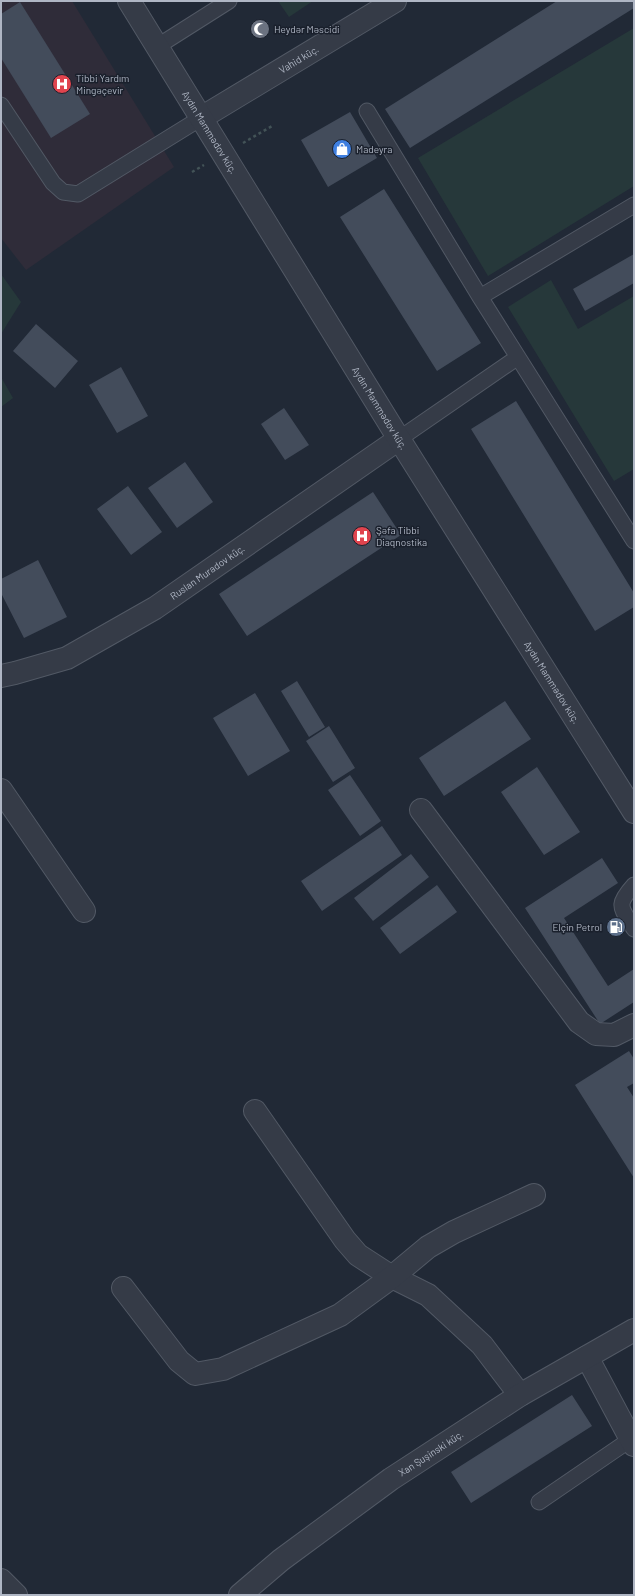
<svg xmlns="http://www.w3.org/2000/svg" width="635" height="1596" font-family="Barlow,sans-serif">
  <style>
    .medical { fill: #2f2c39 }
    .green { fill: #26383a }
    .building { fill: #434c5b }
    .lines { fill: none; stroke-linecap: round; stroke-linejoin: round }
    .service-casing { stroke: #525965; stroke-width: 17 }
    .minor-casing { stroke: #525965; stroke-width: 24 }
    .tertiary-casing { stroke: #525965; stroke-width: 24 }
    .path { stroke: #435357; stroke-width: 2.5; stroke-dasharray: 3 3; stroke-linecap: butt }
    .service { stroke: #353b47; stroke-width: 15 }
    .minor { stroke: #353b47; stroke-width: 22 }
    .tertiary { stroke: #353b47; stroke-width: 22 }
    .labels { text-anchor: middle; stroke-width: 3; stroke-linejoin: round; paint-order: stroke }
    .poi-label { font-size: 10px; fill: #afb6c4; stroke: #1a202c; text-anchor: start }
    .street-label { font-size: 10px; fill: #afb6c4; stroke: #1a202c }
  </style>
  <rect width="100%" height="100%" fill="#212936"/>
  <path class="medical" d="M1 1H72L174 167 26 270 1 238Z"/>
  <path class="green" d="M278 1H313L289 17Z
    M634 28V186L488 276 418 158Z
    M1 274 21 302 1 334Z
    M551 280 578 329 634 296V469L614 481 508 307Z
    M1 377 13 398 1 407Z"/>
  <path class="building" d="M557 1H634V8L410 148 385 109Z
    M20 2 90 114 51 138 1 58V14Z
    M350 112 377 158 328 187 301 140Z
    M384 189 481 343 437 371 340 217Z
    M634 254V283L585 311 573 289Z
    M36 324 78 361 55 388 13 351Z
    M121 367 148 416 117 433 89 385Z
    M516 401 634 593V607L595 631 471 429Z
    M284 408 309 445 285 460 261 424Z
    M185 462 213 502 177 528 148 488Z
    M128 486 162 532 131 555 97 509Z
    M373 492 401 535 247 636 219 594Z
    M38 560 67 617 24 638 1 593V579Z
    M297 681 325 727 309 737 281 691Z
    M255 693 290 751 248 776 213 718Z
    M505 701 531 739 444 796 419 758Z
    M329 726 355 768 333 782 306 741Z
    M537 767 580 832 544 855 501 792Z
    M350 775 381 821 360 836 328 790Z
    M382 826 402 855 322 911 301 881Z
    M411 854 429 877 373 921 354 898Z
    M602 858 618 883 564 918 608 986 634 969V1002L600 1024 525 908Z
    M437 885 457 912 400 954 380 928Z
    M629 1051 634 1059V1083L627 1087 634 1098V1178L575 1085Z
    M572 1395 592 1426 471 1503 451 1472Z"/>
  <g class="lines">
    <g class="service-casing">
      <path id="service" d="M158 46 229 1
        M1 105 53 183 63 192 78 194 201 118
        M367 111 480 297 634 541
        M480 297 634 205
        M399 439 518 357
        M634 885C615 906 621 907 634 929
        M539 1502 634 1437"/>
    </g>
    <g class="minor-casing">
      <g id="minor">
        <path id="s1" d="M201 118 395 1"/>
        <path id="s2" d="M1 676 15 673 67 658 155 608 399 439"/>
        <path d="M1 790 84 911"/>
        <path d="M421 810 579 1022 596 1034 614 1035 634 1025"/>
        <path d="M255 1111 345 1240 358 1255 392 1277 428 1295 482 1345 520 1395"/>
        <path d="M123 1288 179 1361 195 1374 223 1369 340 1315 392 1277 428 1247 454 1232 534 1195"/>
        <path d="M587 1357 634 1445"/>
        <path d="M1 1580 16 1595"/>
        <path id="s3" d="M240 1595 281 1560 391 1479 520 1395 634 1330"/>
      </g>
    </g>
    <g class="tertiary-casing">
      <g id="tertiary">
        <path id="s4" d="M129 1 399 439 634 812"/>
      </g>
    </g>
    <path class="path" d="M243 143 272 126
      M192 172 204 165"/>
    <use href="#service" class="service"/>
    <use href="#minor" class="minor"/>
    <use href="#tertiary" class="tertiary"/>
  </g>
  <defs>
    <g id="mosque-disc" transform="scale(1)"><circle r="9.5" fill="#6b7280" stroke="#1a202c"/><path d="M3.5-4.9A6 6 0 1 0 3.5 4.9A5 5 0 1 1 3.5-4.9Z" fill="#fff"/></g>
    <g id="hospital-disc" transform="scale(1)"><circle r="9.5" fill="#e0444e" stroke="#1a202c"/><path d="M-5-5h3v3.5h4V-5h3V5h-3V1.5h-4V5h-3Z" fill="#fff"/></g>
    <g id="shop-disc" transform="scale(1)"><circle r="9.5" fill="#3f7fe0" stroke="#1a202c"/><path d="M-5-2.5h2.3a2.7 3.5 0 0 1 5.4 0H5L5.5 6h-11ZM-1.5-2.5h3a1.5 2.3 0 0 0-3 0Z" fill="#fff"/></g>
    <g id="fuel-disc" transform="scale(1)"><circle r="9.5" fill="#5c6f8a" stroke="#1a202c"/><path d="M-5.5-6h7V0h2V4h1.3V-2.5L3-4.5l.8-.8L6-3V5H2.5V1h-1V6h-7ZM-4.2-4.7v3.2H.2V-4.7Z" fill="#fff"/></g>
  </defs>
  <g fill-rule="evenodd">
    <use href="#mosque-disc" x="260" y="29"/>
    <use href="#hospital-disc" x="62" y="84"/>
    <use href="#shop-disc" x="342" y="149"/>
    <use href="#hospital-disc" x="362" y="536"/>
    <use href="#fuel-disc" x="616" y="927"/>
  </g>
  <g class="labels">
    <g class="poi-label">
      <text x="274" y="33">Heydər Məscidi</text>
      <text x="76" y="82">Tibbi Yardım<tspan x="76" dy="12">Mingəçevir</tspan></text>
      <text x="356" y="153">Madeyra</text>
      <text x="376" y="534">Şəfa Tibbi<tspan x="376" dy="12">Diaqnostika</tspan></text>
      <text x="602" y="931" text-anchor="end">Elçin Petrol</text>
    </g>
    <g class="street-label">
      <text dy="4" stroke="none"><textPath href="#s1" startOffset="114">Vahid küç.</textPath></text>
      <text dy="4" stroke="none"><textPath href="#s4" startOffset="154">Aydın Məmmədov küç.</textPath></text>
      <text dy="4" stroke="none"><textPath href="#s4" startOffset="478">Aydın Məmmədov küç.</textPath></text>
      <text dy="4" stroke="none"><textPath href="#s2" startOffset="233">Ruslan Muradov küç.</textPath></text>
      <text dy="4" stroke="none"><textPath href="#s4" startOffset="802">Aydın Məmmədov küç.</textPath></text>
      <text dy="4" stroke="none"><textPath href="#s3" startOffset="238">Xan Şuşinski küç.</textPath></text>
    </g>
  </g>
  <rect width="635" height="1596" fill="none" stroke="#afb6c4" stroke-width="4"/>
</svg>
